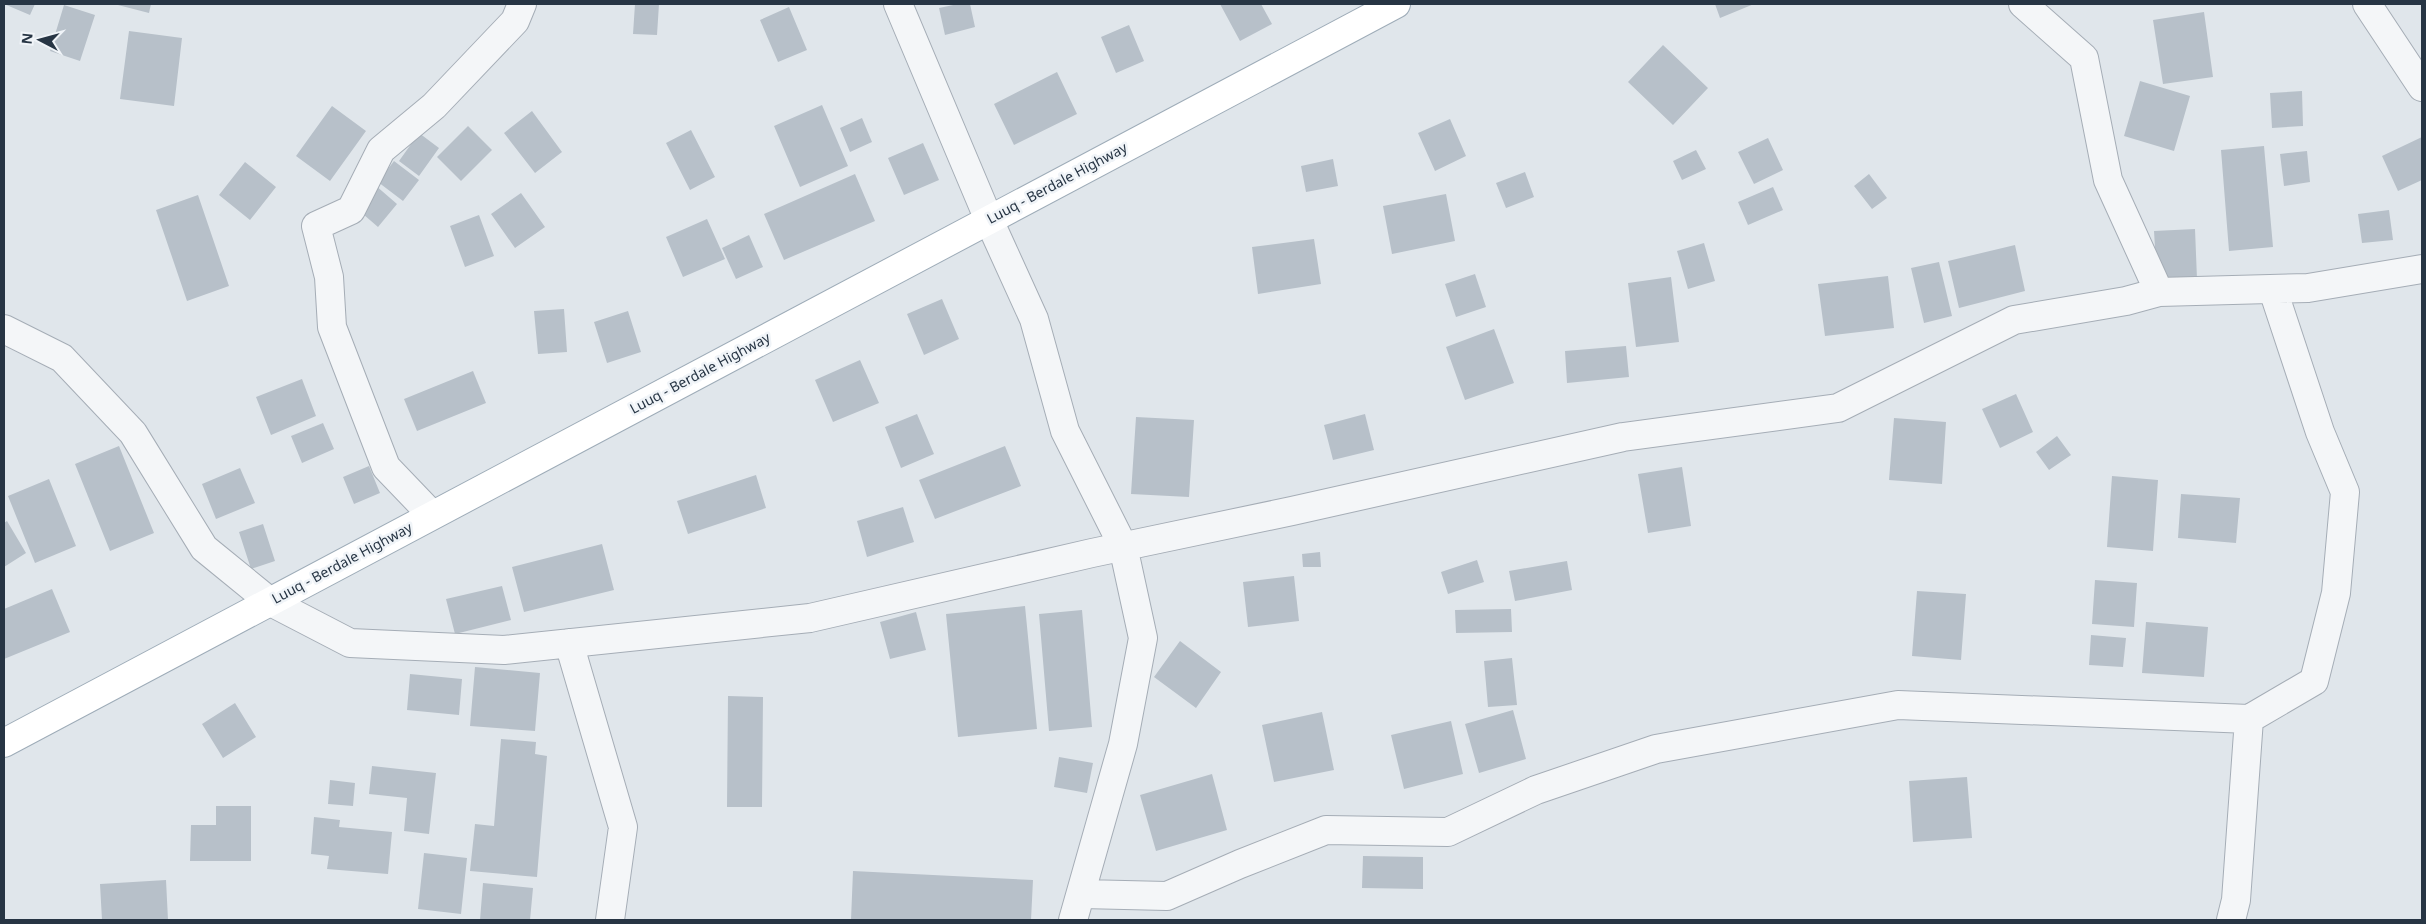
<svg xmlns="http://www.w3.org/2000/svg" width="2426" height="924" font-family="'Noto Sans',sans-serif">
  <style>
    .building { fill: #b7c0c9 }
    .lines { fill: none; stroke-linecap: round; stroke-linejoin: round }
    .minor-casing { stroke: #a5adb6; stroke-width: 30 }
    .major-casing { stroke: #9eacb8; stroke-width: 30 }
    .minor { stroke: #f4f6f8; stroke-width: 28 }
    .major { stroke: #fff; stroke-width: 28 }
    .labels { text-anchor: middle; stroke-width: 5; stroke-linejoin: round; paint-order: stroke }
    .street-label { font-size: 14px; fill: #273544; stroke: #f0f4f8 }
  </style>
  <rect width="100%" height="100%" fill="#e0e6eb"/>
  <path class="building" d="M4 4H35L30 15Z
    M114 4H151L149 13Z
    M635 4H659L657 35 633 34Z
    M958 4H970L975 27 945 35 939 8Z
    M1220 4H1261L1272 24 1240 41Z
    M1715 4H1754L1720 18Z
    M64 5 95 15 80 61 50 51Z
    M789 7 807 50 778 62 760 20Z
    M2204 12 2213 77 2163 84 2153 20Z
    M1129 25 1144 61 1116 73 1101 37Z
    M129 31 182 38 174 106 120 99Z
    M1663 45 1708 88 1673 125 1628 82Z
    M1057 72 1077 114 1014 145 994 104Z
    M2140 81 2190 96 2174 151 2124 136Z
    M2302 91 2303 126 2272 128 2270 93Z
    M822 105 848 166 800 187 774 126Z
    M332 106 366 131 330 181 296 156Z
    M532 111 562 152 535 173 504 133Z
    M862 118 872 142 850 152 840 128Z
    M1450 119 1466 156 1435 171 1418 133Z
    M468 126 492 150 461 181 437 157Z
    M691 130 715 177 690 190 666 143Z
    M419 133 439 148 419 176 399 161Z
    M2422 137V180L2398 191 2382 156Z
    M1768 138 1783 170 1754 184 1738 152Z
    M923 143 939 180 904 195 888 158Z
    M2264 146 2273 247 2229 251 2221 150Z
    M1696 150 1706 169 1682 180 1673 161Z
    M2307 151 2310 182 2284 186 2280 154Z
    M1333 159 1338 186 1306 192 1301 166Z
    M394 161 419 180 403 201 378 182Z
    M245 162 276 187 250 220 219 195Z
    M1525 172 1534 197 1506 208 1496 183Z
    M855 174 875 221 784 260 764 214Z
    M1869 174 1887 198 1872 209 1854 186Z
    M375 185 397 204 378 227 356 208Z
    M1773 187 1783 210 1748 225 1738 202Z
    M521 193 545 227 515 248 491 214Z
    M1446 194 1455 241 1392 254 1383 206Z
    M198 195 229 286 187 301 156 210Z
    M2389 210 2393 240 2362 243 2358 214Z
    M479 215 494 256 465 267 450 226Z
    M707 219 725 259 683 277 666 237Z
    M2195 229 2197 279 2157 281 2154 231Z
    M749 235 763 267 736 279 722 248Z
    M1314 239 1321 284 1258 294 1252 247Z
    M1704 243 1715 281 1688 289 1677 251Z
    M2015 245 2025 291 1959 308 1948 261Z
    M1939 262 1952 316 1924 323 1911 268Z
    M1475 274 1486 307 1456 317 1445 284Z
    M1888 276 1894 328 1825 336 1818 284Z
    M1671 277 1679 342 1636 347 1628 283Z
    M942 299 959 339 924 355 907 314Z
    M564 309 567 352 538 354 534 311Z
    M628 311 641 352 607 363 594 322Z
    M1494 329 1514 383 1465 400 1446 347Z
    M1626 346 1629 377 1567 383 1565 351Z
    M860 360 879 403 833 422 815 380Z
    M473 371 486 403 417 431 404 399Z
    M302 379 316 416 271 435 256 397Z
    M2016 394 2033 432 2000 448 1982 409Z
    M917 414 934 454 901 468 885 427Z
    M1365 414 1374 450 1333 460 1324 425Z
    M1136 417 1194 420 1189 497 1131 494Z
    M1894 418 1946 422 1942 484 1889 480Z
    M323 423 334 449 302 463 291 436Z
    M2057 436 2071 455 2049 470 2036 452Z
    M119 446 154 533 110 551 75 464Z
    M1005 446 1021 486 935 519 919 480Z
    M369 466 380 493 354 504 343 477Z
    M1682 467 1691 526 1648 533 1638 474Z
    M240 468 255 503 216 519 202 484Z
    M756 475 766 508 688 534 677 501Z
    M2112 476 2158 480 2153 551 2107 547Z
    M49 479 76 546 35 563 8 496Z
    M2181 494 2240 498 2236 543 2178 538Z
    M903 507 914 542 867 557 857 521Z
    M7 521 26 553 4 567V523Z
    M263 524 275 561 251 569 239 532Z
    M602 544 614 590 524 612 512 567Z
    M1320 552 1321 567H1303L1302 554Z
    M1477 560 1484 582 1448 594 1441 572Z
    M1567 561 1572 590 1515 601 1509 571Z
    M1294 576 1299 621 1248 627 1243 582Z
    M2095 580 2137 583 2134 627 2092 624Z
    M502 586 511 620 455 634 446 599Z
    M52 589 70 632 4 659V609Z
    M1917 591 1966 594 1961 660 1912 656Z
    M1025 606 1037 729 958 737 946 614Z
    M1511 609 1512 632 1456 633 1455 610Z
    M1082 610 1092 727 1049 731 1039 614Z
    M916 612 926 650 890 659 880 622Z
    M2146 622 2208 627 2204 677 2142 673Z
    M2091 635 2126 638 2123 667 2089 665Z
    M1180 641 1221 672 1196 708 1154 677Z
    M1512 658 1517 705 1488 707 1484 661Z
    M475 667 540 673 535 731 470 726Z
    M410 674 462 679 459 715 407 710Z
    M728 696 763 697 762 807H727Z
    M235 703 256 737 223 758 202 724Z
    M1513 710 1526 759 1479 773 1465 724Z
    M1322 712 1334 770 1274 782 1262 725Z
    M1451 721 1463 774 1404 789 1391 735Z
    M501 739 536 742 535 754 547 756 537 877 470 871 475 824 494 826Z
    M1059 757 1093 763 1087 793 1054 787Z
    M372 766 436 773 429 834 404 831 407 798 369 794Z
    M1212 774 1227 830 1156 851 1140 795Z
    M1967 777 1972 838 1913 842 1909 781Z
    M330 780 355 783 353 806 328 804Z
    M216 806H251V861H190L191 825H216Z
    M314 817 340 820 339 827 392 832 388 874 327 869 329 856 311 854Z
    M424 853 467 858 461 914 418 909Z
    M1363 856 1423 857V889L1362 888Z
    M853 871 1033 880 1031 920H851Z
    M166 880 168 920H102L100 884Z
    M483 883 533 888 530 920H480Z"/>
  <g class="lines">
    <g class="minor-casing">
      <path id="minor" d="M898 4 989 220 1034 319 1065 431 1123 546 1143 638 1123 744 1073 920
        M2023 4 2084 58 2108 180 2159 292
        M2367 4 2422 87
        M4 329 62 358 133 433 204 548 269 601 350 643 504 650 810 618 1092 553 1292 511 1623 437 1838 408 2014 320 2126 301 2159 292 2308 288 2422 269
        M432 515 386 467 332 327 329 277 316 226 351 210 381 150 434 106 515 21 522 4
        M569 643 623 827 610 920
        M1082 894 1167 896 1240 864 1326 830 1448 832 1536 790 1656 749 1898 705 2249 719 2314 681 2336 593 2345 492 2320 432 2273 290
        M2231 920 2236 900 2249 719"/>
    </g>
    <g class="major-casing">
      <path id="major" d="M4 743 1396 4"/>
    </g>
    <use href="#minor" class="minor"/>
    <use href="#major" class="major"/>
  </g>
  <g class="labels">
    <g class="street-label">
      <text transform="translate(1057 183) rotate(-28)" y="5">Luuq - Berdale Highway</text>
      <text transform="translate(700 373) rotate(-28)" y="5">Luuq - Berdale Highway</text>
      <text transform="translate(342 563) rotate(-28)" y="5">Luuq - Berdale Highway</text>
    </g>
  </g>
  <rect width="2426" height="924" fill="none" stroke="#273544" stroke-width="10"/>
  <g transform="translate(40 40) rotate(276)" stroke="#f0f4f8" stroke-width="4" paint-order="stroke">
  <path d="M0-4L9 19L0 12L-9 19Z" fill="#273544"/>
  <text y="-8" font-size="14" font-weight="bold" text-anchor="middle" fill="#273544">N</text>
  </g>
</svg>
